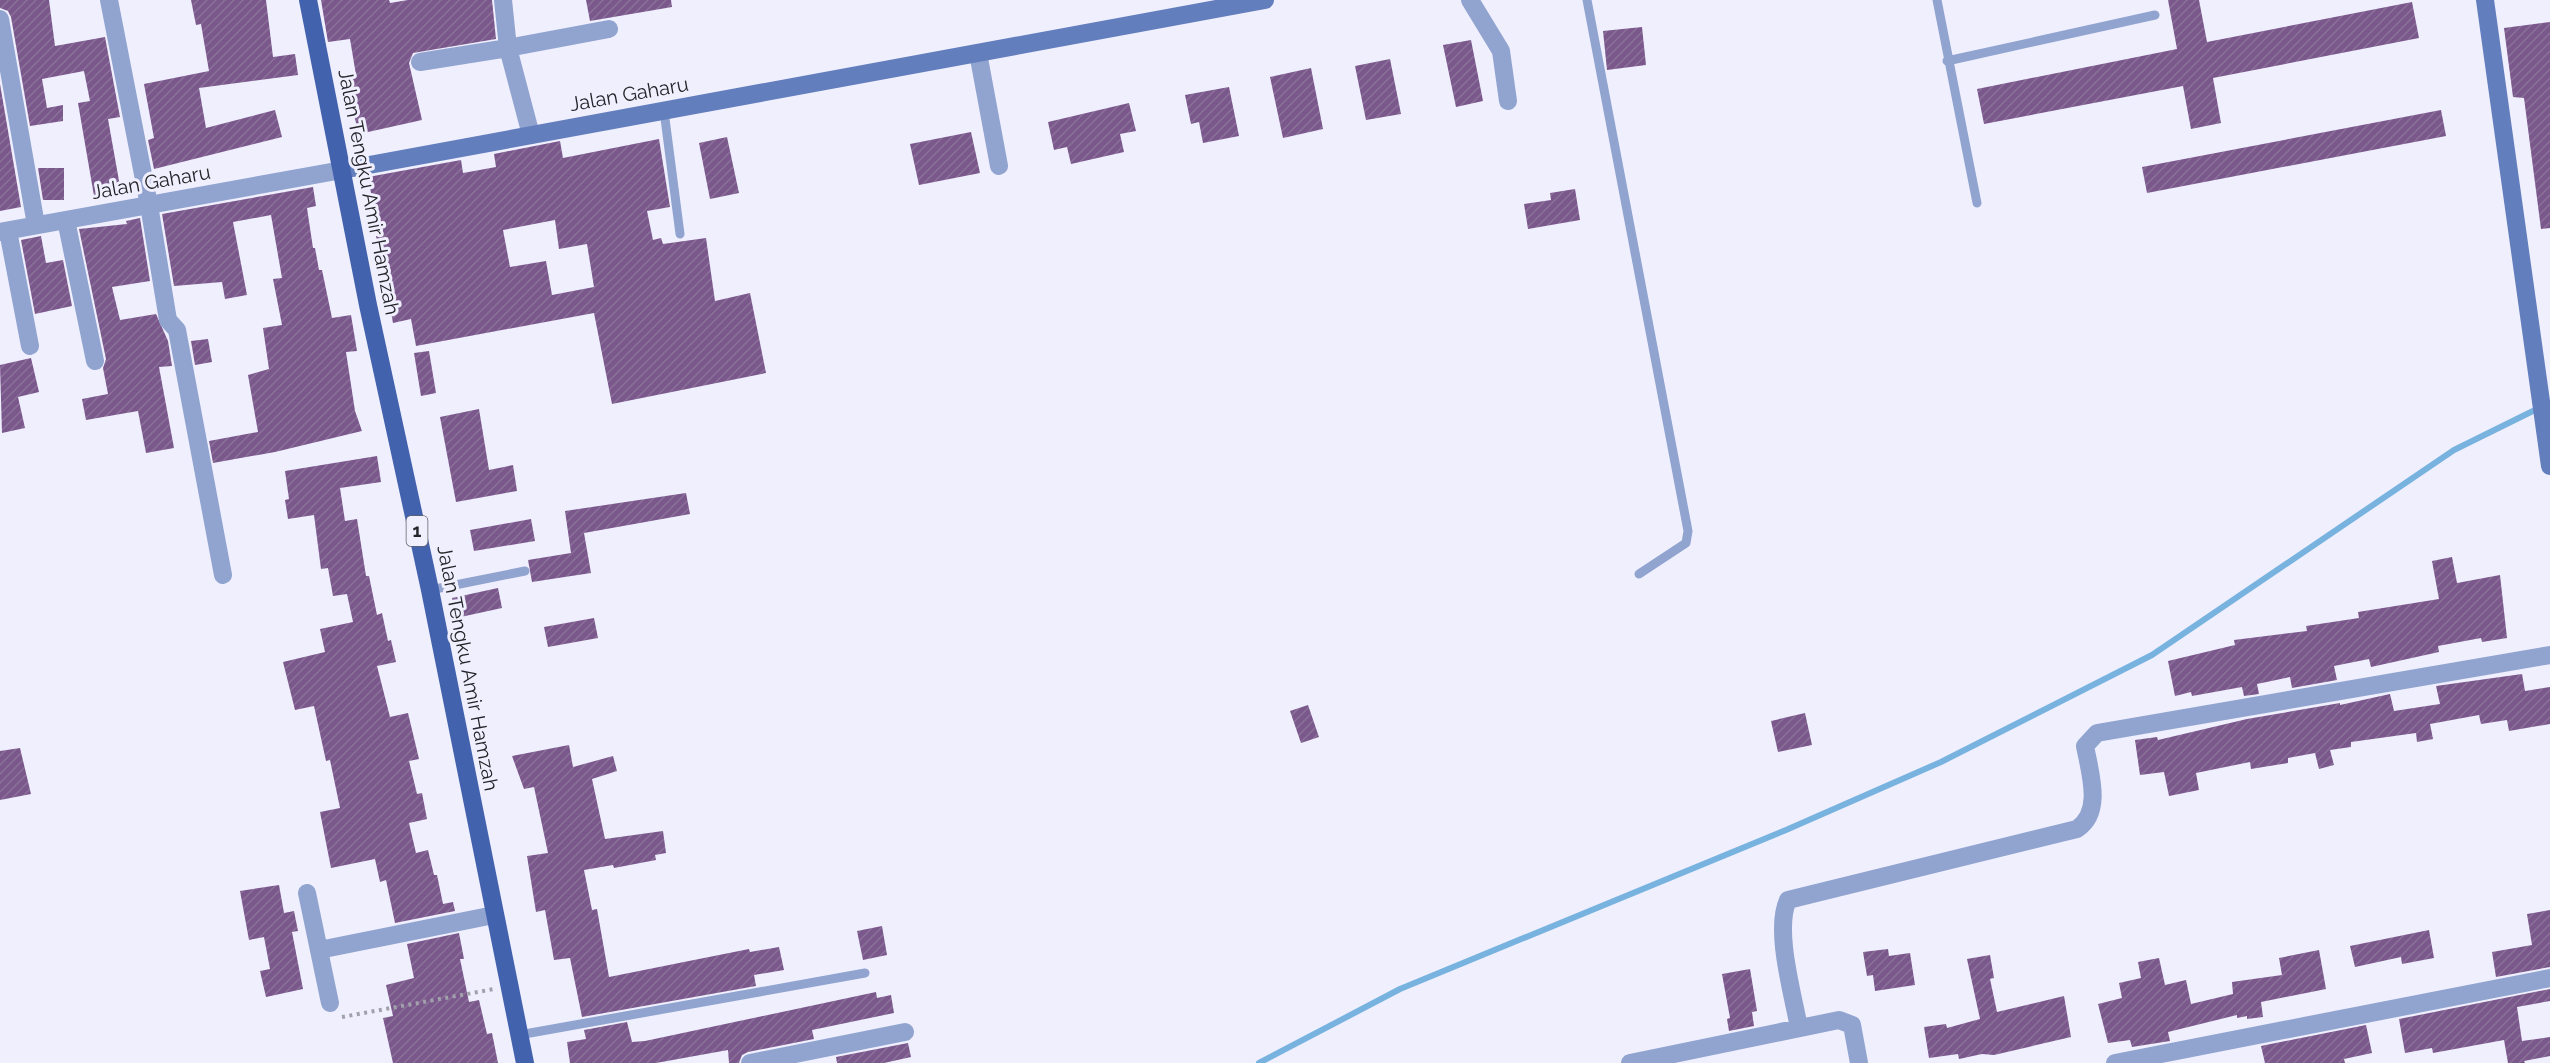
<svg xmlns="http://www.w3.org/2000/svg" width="2550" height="1063" font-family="Raleway,sans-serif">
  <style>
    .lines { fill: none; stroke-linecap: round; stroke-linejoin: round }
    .stream { stroke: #78b3e0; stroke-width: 6 }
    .building { fill: url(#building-hatch); fill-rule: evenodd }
    .path { stroke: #a1a1ac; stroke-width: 4; stroke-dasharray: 3 4.5; stroke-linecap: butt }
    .lane { stroke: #91a4d0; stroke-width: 9 }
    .street { stroke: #91a4d0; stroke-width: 18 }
    .secondary { stroke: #637ebd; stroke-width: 18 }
    .primary { stroke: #4362ae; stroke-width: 18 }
    .labels { text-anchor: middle; stroke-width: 6; stroke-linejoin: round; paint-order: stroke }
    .shield { fill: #f0effe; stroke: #616169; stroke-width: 1.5 }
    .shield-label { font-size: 18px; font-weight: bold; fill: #242429 }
    .street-label { font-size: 20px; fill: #242429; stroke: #f0effe }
  </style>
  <defs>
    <pattern id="building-hatch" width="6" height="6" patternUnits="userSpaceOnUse" patternTransform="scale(1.5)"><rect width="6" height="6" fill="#7a588c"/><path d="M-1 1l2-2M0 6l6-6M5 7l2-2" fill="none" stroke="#8b7199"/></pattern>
  </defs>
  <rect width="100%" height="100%" fill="#f0effe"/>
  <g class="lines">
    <path class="stream" d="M1259 1063 1400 989 1786 830 1941 762 2152 655 2454 450 2539 408"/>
  </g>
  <path class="building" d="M0 0H49L55 46 105 37 120 117 108 119 121 192 94 196 78 103 90 101 84 71 42 79 47 108 63 105V121L30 126 11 17 8 11 0 8Z
    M191 0H266L273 57 295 54 298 75 199 88 206 128 275 110 282 137 154 169 148 140 154 138 144 84 209 71 201 24 196 25Z
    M321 0H389L390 3 408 0H492L496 39 413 53 409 63 422 120 359 134 344 78 356 75 350 39 328 42Z
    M586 0H671L672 7 590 21Z
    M2168 0H2199L2207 42 2412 2 2419 38 2213 78 2221 123 2191 129 2183 86 1984 124 1977 89 2177 49Z
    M2550 22V228L2541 229 2524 98 2513 97 2504 28Z
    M1642 27 1646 65 1607 70 1603 31Z
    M1471 40 1483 101 1456 107 1443 45Z
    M1390 59 1401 114 1366 120 1355 66Z
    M1311 68 1323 129 1283 138 1270 77Z
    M0 84 21 207 0 211Z
    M1229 87 1239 136 1203 143 1199 122 1191 124 1185 95Z
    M1129 103 1136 131 1120 134 1124 152 1071 164 1067 147 1054 150 1048 122Z
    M2441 110 2446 136 2147 193 2142 167Z
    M971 132 980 173 919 185 910 144Z
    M727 137 739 193 710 199 699 143Z
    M659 139 670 207 647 211 653 240 661 238 663 244 706 238 715 301 750 293 766 373 612 404 594 313 416 346 411 319 393 323 376 236H379L368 177 461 160 463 173 496 167 494 154 560 141 563 158ZM555 220 559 249 587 244 594 287 552 295 546 261 510 267 503 230Z
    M38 168H64V200H43Z
    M313 187 316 206 307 208 313 248H315L319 270H322L332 318 351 315 357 351 346 352 355 411 362 431 275 452 213 463 209 441 258 432 248 375 269 369 263 328 282 325 273 279 282 278 271 215 233 222 247 295 225 299 222 282 174 286 162 214Z
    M1575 189 1580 220 1528 229 1524 204 1551 200 1550 193Z
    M140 218 150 281 112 287 120 320 156 314 168 341 172 366 159 367 174 448 146 453 138 411 86 420 82 399 108 394 103 368 106 359 79 229 127 224 126 221Z
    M41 236 46 263 63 260 72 306 35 314 21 240Z
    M208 339 212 362 195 365 191 341Z
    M429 351 436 393 421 396 414 353Z
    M31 358 39 392 18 397 25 428 2 433 0 365Z
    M479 409 489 470 513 465 517 491 456 502 440 417Z
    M377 456 381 482 340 488 345 521 357 519 366 576H369L377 615 382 613 388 641 391 640 396 662 377 666 390 717 408 713 419 759 409 761 417 794 422 793 427 819 409 823 416 853 428 850 434 875H437L443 904 453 902 455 911 395 923 386 880 380 882 375 859 331 868 320 812 340 808 330 760 326 761 314 706 295 710 283 662 325 652 320 629 353 622 347 594 333 596 328 568 321 569 314 515 288 519 285 500 289 499 285 471Z
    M686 493 690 514 584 533 591 573 532 582 528 560 571 553 565 511Z
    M531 519 535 541 474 551 470 530Z
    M2452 557 2457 583 2500 575 2507 638 2482 642 2481 638 2438 646 2439 652 2371 667 2369 659 2334 666 2337 680 2292 688 2290 677 2257 684 2259 694 2244 696 2242 687 2192 696 2191 692 2175 696 2168 661 2235 645 2234 640 2307 631 2306 626 2359 618 2358 612 2439 599 2432 561Z
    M498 588 502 608 456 618 452 598Z
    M594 618 598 638 548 647 544 627Z
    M2522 674 2525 691 2550 687V724L2509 731 2507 720 2481 724 2479 715 2430 724 2433 739 2417 742 2416 733 2351 742V747L2330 750 2334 765 2319 769 2315 753 2288 758V763L2251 769 2250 762 2196 773 2199 790 2169 796 2164 772 2140 775 2135 740 2157 737 2158 740 2247 719 2340 703V705L2390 694 2394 711 2440 704 2436 686Z
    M1308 705 1319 737 1301 743 1290 711Z
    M1805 713 1812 745 1778 752 1771 721Z
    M569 745 573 767 613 756 617 771 592 779 605 839 663 831 666 853 655 855 656 860 614 868 613 865 584 870 592 910 597 909 609 977 749 949 750 952 779 947 784 970 754 975 756 986 582 1017 570 958 554 960 545 910 536 912 527 856 548 853 534 787 524 789 512 756Z
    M20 748 31 794 0 800V751Z
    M279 885 284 913 294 911 298 931 292 932 303 989 266 997 260 971 270 969 264 937 249 940 240 891Z
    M2550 910V967L2496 977 2492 952 2532 945 2527 914Z
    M882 926 887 955 863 960 857 931Z
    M2429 930 2434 958 2402 964 2401 957 2355 967 2350 946Z
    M459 933 464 959H460L469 1002 479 1000 487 1034 492 1033 498 1063H393L383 1018 393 1016 386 985 414 978 407 944Z
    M1888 949 1889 956 1910 953 1915 985 1875 991 1873 975 1867 976 1863 952Z
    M2319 950 2326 989 2261 1002 2263 1017 2247 1019V1016L2237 1018V1015L2168 1032 2170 1041 2132 1047 2130 1040 2108 1043 2098 1004 2122 998 2119 983 2141 978 2138 962 2159 958 2165 985 2186 980 2191 1004 2233 994 2232 982 2282 975 2279 958Z
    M1990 955 1994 978 1990 979 1997 1012 2064 996 2071 1037 1994 1055 1982 1054 1959 1059 1958 1054 1929 1058 1924 1027 1946 1024 1947 1028 1980 1019 1967 959Z
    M1750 969 1757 1011 1752 1012 1754 1026 1729 1031 1727 1019 1730 1018 1722 974Z
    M2550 989V1001L2517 1007 2522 1041 2550 1037V1056L2524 1061 2525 1063H2508L2504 1040 2433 1053 2432 1048 2405 1053 2399 1019Z
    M876 992 877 998 891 995 894 1013 812 1030 814 1039 748 1052 742 1055 739 1063H729L728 1050 656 1063H570L567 1042 586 1039 584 1030 627 1022 632 1042 645 1041Z
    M2366 1025 2372 1053 2344 1059 2345 1063H2265L2261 1046Z
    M908 1043 911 1057 884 1063H837L836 1057Z"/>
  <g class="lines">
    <path class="path" d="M342 1017 494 989"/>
    <path class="lane" d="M1587 0 1688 531 1686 543 1639 574
      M1937 0 1977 203
      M1947 61 2155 15
      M664 111 680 234
      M430 590 525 571
      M519 1035 865 973"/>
    <path class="street" d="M109 0 149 205 168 320 177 330 223 575
      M503 0 508 48 609 29
      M1470 0 1501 51 1508 101
      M0 19 36 225
      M978 53 999 166
      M420 62 508 48 531 135
      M66 220 95 361
      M8 231 30 346
      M0 232 342 170
      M307 893 330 1003
      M319 950 494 915
      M1799 1028C1793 994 1774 930 1788 900L2077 829C2103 812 2090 773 2085 746L2097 733 2550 655
      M750 1063 905 1032
      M1630 1063 1839 1020 1852 1025 1859 1063
      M2115 1063 2550 978"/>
    <path class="secondary" d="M2485 0 2550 466
      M342 170 1265 0"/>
    <path class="primary" d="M308 0 368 305 430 590 525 1063"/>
  </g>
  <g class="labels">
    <rect class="shield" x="406.5" y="516" width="21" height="30" rx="4.5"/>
    <g class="shield-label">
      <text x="417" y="537">1</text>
    </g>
    <g class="street-label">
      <text transform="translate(629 94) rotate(-10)" y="7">Jalan Gaharu</text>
      <text transform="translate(151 182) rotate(-10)" y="7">Jalan Gaharu</text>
      <text transform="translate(369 192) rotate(79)" y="7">Jalan Tengku Amir Hamzah</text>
      <text transform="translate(468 668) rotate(79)" y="7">Jalan Tengku Amir Hamzah</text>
    </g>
  </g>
</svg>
